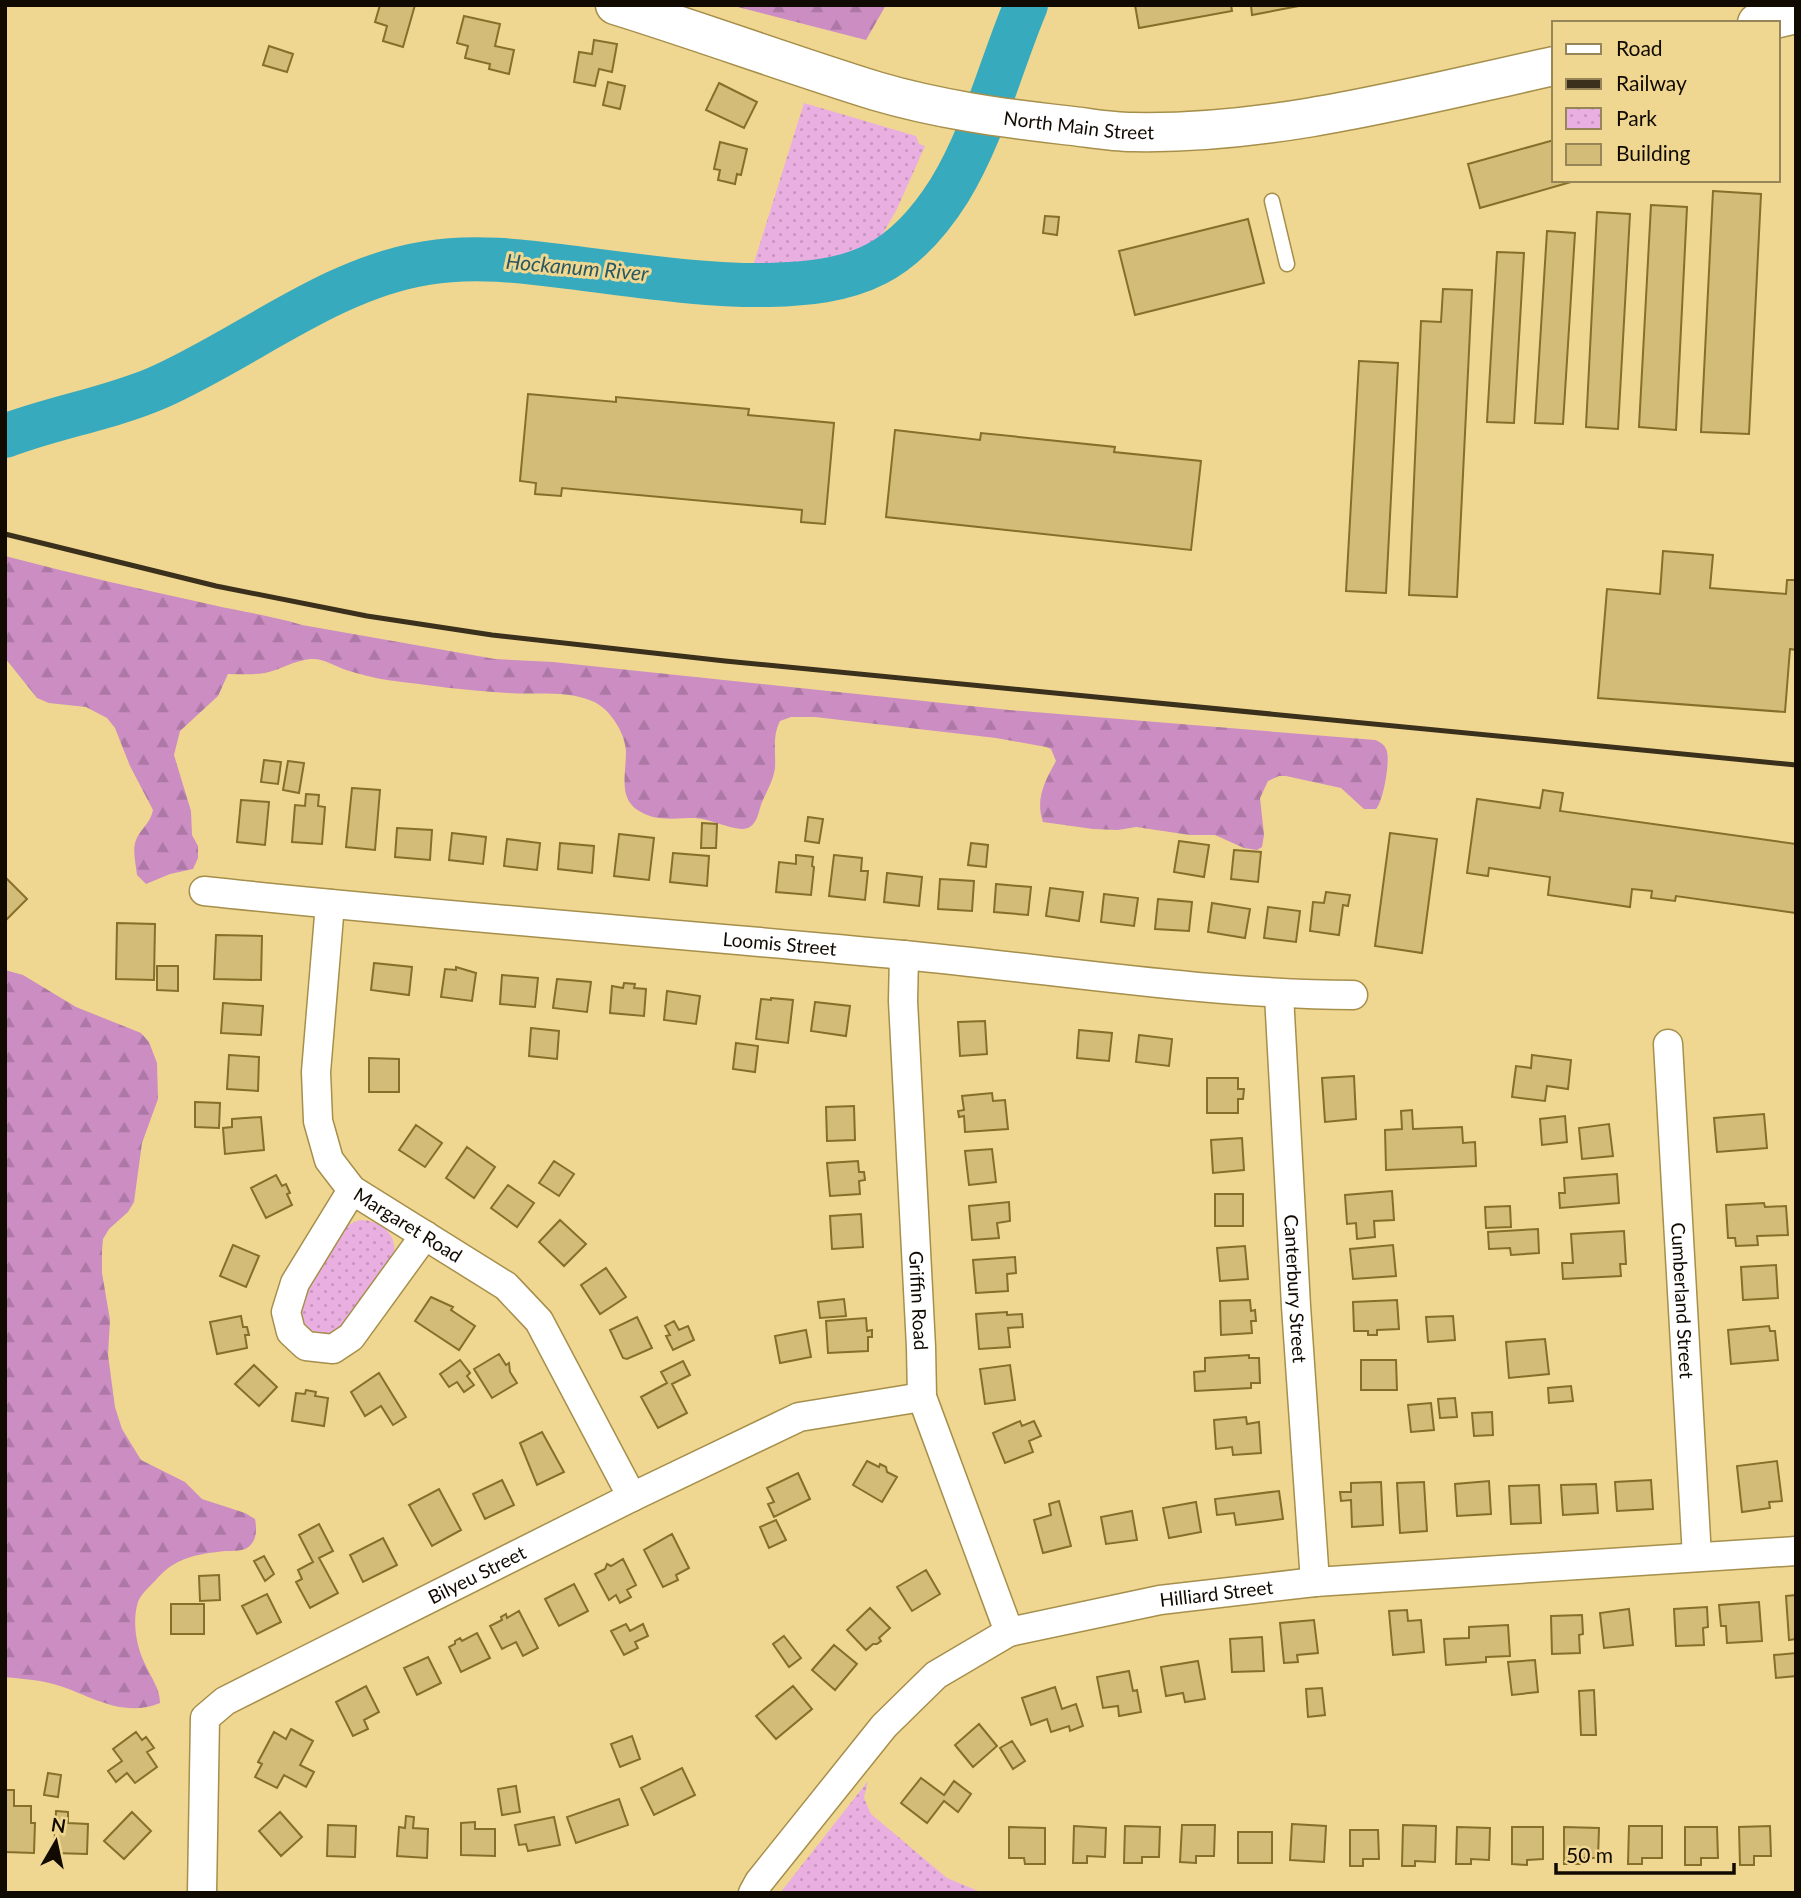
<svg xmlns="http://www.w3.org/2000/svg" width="1801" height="1898" font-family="Lato,sans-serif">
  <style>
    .forest { fill: url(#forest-firs) }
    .park { fill: url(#park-dots) }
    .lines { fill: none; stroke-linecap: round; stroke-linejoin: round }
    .river { stroke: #38aabd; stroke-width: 44 }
    .building { fill: #d3bc77; stroke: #856f29; stroke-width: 2 }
    .lane-casing { stroke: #a68f4b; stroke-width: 17 }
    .street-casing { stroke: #a68f4b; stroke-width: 31 }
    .secondary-casing { stroke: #a68f4b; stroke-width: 41 }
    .lane { stroke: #fff; stroke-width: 14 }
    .street { stroke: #fff; stroke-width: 28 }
    .secondary { stroke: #fff; stroke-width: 38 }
    .rail { stroke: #3a301b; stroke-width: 5 }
    .labels { text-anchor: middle; stroke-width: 6; stroke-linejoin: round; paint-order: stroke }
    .street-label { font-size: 19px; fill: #110a00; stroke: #efd791 }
    .water-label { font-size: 21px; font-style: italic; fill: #295861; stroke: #efd791 }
  </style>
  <defs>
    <pattern id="forest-firs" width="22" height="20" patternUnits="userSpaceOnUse" patternTransform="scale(1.75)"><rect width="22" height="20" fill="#cb8dc2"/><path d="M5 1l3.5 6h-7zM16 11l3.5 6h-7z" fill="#ad78a5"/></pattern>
    <pattern id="park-dots" width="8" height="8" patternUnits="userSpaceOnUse" patternTransform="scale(1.75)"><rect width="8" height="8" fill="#eaafe1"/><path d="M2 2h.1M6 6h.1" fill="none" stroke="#c895bf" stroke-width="1.8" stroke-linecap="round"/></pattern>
  </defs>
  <rect width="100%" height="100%" fill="#efd791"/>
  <path class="forest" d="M730 5H886L866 40Z
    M5 556C74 574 144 590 213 605 243 612 273 616 302 625L495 659 553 662 1009 710 1375 740C1381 742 1386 746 1387 752 1390 763 1383 802 1376 809H1364L1341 788 1286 776H1279L1268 781 1260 798 1264 835 1262 847 1257 850 1244 848 1215 835H1190L1136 827 1118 830 1093 829 1043 822C1035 799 1045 781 1056 761L1051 749 1046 747 996 738 815 717H791L780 721C772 737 776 751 775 768 773 781 767 791 762 802 758 813 757 829 742 829 726 828 711 819 695 818 682 818 666 820 653 817 615 806 626 780 626 751 625 733 610 708 592 701 566 690 536 695 508 693 468 691 427 685 387 680 374 678 359 674 346 670 335 666 323 658 311 659 295 660 280 670 265 673 253 675 240 674 228 674L218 696 180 731 174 755 191 811 192 835 198 846V858L193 869 170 874 146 884 137 875C136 865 132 850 136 840 141 828 150 824 153 810L130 766 115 728 107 718 86 707 49 703 37 698 5 658Z
    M5 970 23 975 76 1007 141 1033 149 1042 157 1063 158 1099 142 1143 134 1202 128 1212 109 1229 103 1239 102 1250V1273L110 1320 108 1355 115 1407 122 1429 141 1460 185 1482 202 1499 245 1513 255 1519C257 1530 257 1541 247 1548 242 1551 232 1551 226 1551 197 1554 175 1557 155 1581 149 1587 141 1594 138 1602 132 1621 136 1646 145 1664 151 1678 160 1688 160 1703 123 1718 93 1697 60 1686 42 1680 24 1679 5 1677Z"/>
  <path class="park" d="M804 103 916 136 919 144 925 146 897 209 874 249 801 264 752 269Z
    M359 1220C377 1219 397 1232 394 1252 392 1265 378 1279 371 1290 359 1308 347 1337 322 1334 303 1333 302 1320 298 1304L346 1226Z
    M868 1781 864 1798 871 1814 947 1878 983 1893H780Z"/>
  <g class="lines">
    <path class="river" d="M5 436C55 417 108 409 157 388 246 349 330 278 427 263 473 255 522 261 568 267 634 275 702 286 769 285 805 284 843 281 876 264 907 248 930 221 949 191 984 134 1000 67 1026 5"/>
  </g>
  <path class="building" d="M380 5H415L403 47 383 41 387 26 375 22Z
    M1135 5H1231L1232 11 1139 28Z
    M1251 5H1304L1252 15Z
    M464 16 500 24 495 46 514 50 509 74 489 69 490 64 465 58 468 46 457 43Z
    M594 40 617 44 612 72 599 69 595 86 574 82 579 52 592 54Z
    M269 46 293 54 287 72 263 65Z
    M608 82 625 86 620 109 603 105Z
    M719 83 757 102 744 128 706 110Z
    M1554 140V180H1578L1480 208 1468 164Z
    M720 142 747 149 741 175 737 174 735 184 718 180 720 170 714 169Z
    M1713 191 1761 194 1749 434 1701 432Z
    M1651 205 1687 207 1676 430 1639 427Z
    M1597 212 1630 214 1618 429 1586 427Z
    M1045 216 1059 217 1057 235 1043 233Z
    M1248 219 1264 283 1135 315 1119 251Z
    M1547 231 1575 233 1563 424 1535 423Z
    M1497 252 1524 253 1514 423 1487 422Z
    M1443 289 1472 290 1457 597 1409 595 1421 321 1441 322Z
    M1359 361 1398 363 1386 593 1346 591Z
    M528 394 616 402V397L749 409 748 415 834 423 825 524 801 522 802 510 562 488 561 496 535 494 536 483 520 481Z
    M895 430 980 440 981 433 1115 447 1114 452 1201 461 1191 550 886 517Z
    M1663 551 1713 555 1710 588 1786 594 1787 580H1796V650L1790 649 1785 712 1598 698 1607 589 1660 594Z
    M264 760 281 762 278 784 261 782Z
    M288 761 304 763 299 793 283 790Z
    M352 788 380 790 375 850 346 847Z
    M1543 790 1563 793 1560 811 1796 844V913L1676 896 1675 901 1651 898 1652 891 1632 889 1630 907 1548 895 1550 877 1489 868 1488 876 1467 873 1477 799 1540 808Z
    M306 794 319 795 318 806 325 807 322 844 292 842 295 805 305 806Z
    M241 800 269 802 265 845 237 842Z
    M808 817 823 819 819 843 805 841Z
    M702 823 717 824 716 848H701Z
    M397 828 432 830 430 860 395 857Z
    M452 833 486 837 483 864 449 860Z
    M1390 833 1437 839 1422 953 1375 946Z
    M619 834 654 838 649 880 614 876Z
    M507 839 540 843 537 870 504 866Z
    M1179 841 1209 845 1204 877 1174 872Z
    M560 843 594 846 592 873 558 869Z
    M971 843 988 845 986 867 968 865Z
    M1234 850 1261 852 1258 882 1231 879Z
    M673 853 709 856 707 886 670 882Z
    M796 855 813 857 812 866 814 867 811 895 776 892 779 862 796 864Z
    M834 855 862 858 861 871H868L865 900 829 896Z
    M887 873 922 877 919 906 884 902Z
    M5 877 27 899 5 921Z
    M940 879 974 881 972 911 938 909Z
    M996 884 1031 887 1028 915 994 912Z
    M1050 888 1083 892 1079 921 1046 916Z
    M1326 892 1350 895 1348 906 1343 905 1339 935 1310 931 1313 902 1324 903Z
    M1104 894 1138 898 1134 926 1101 922Z
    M1158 899 1192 902 1189 931 1155 929Z
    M1212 903 1250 909 1245 938 1208 932Z
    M1268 907 1300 911 1296 942 1264 938Z
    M117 923 155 924 154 980 116 979Z
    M216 935 262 936 261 980 214 979Z
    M374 963 412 967 409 995 371 990Z
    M157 966H178V991L157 990Z
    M456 967 476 973 472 1001 441 997 445 969 456 970Z
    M502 975 538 978 535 1007 500 1004Z
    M557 979 591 982 587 1012 553 1008Z
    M624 983 635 984 634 988 646 989 644 1016 610 1013 612 986 623 988Z
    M667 991 700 996 696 1024 664 1020Z
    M771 998 793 1000 788 1043 756 1039 761 999 771 1000Z
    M815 1002 850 1006 846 1036 811 1031Z
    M223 1003 263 1006 261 1035 221 1033Z
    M985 1021 987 1054 960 1056 958 1022Z
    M531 1028 559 1031 557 1059 529 1056Z
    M1079 1030 1112 1033 1109 1061 1077 1058Z
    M1139 1035 1172 1039 1169 1066 1136 1062Z
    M736 1043 758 1046 755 1072 733 1069Z
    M229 1055 259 1057 258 1091 227 1089Z
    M1532 1055 1571 1060 1568 1089 1547 1086 1545 1101 1512 1097 1516 1066 1531 1068Z
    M369 1058 399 1059V1092H369Z
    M1354 1076 1356 1119 1325 1122 1322 1078Z
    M1207 1078H1238V1089H1244L1243 1099H1238V1113H1207Z
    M992 1093 993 1101 1005 1100 1008 1129 965 1132 964 1116 959 1117 958 1111 964 1110 962 1096Z
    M195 1102 220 1103 219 1128 195 1127Z
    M854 1106 855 1140 827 1141 826 1107Z
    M1412 1110 1413 1129 1462 1127 1463 1143 1475 1142 1476 1166 1386 1170 1385 1130 1402 1129 1401 1111Z
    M1764 1114 1767 1148 1717 1152 1714 1118Z
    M1565 1116 1567 1142 1542 1145 1540 1119Z
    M261 1117 264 1150 225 1154 223 1128 232 1127V1119Z
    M1609 1124 1613 1156 1582 1159 1579 1128Z
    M416 1125 442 1143 425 1167 399 1150Z
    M1242 1138 1244 1170 1213 1173 1211 1140Z
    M467 1147 495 1167 474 1198 446 1178Z
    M992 1149 996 1182 969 1185 965 1151Z
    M554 1161 574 1174 559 1196 539 1183Z
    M858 1161 859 1172H864L865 1180 859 1181 860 1194 830 1196 827 1163Z
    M1617 1174 1619 1203 1560 1208 1559 1193H1565L1564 1178Z
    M276 1175 282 1186 286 1184 290 1193 287 1194 292 1205 266 1218 251 1188Z
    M508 1185 534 1203 517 1227 491 1208Z
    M1392 1191 1394 1220 1374 1221 1375 1237 1357 1239 1356 1223 1347 1224 1345 1195Z
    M1215 1194H1243V1226H1215Z
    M1009 1202 1010 1221 997 1223 999 1238 972 1240 969 1206Z
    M1764 1203 1765 1207 1786 1206 1788 1235 1757 1236 1758 1245 1736 1246 1735 1238H1728L1726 1205Z
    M1510 1206 1511 1227 1486 1228 1485 1207Z
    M861 1214 863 1247 832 1249 830 1216Z
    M560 1220 586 1244 564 1266 539 1242Z
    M1538 1229 1539 1253 1511 1255 1510 1248 1489 1249 1488 1232Z
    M1624 1231 1626 1264H1620L1621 1276 1563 1279 1562 1263H1573L1571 1234Z
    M233 1245 259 1256 246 1287 220 1276Z
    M1393 1245 1396 1276 1353 1279 1350 1249Z
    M1245 1246 1248 1279 1220 1281 1217 1248Z
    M1015 1257 1016 1273 1007 1274 1008 1291 976 1293 973 1260Z
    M1776 1265 1778 1298 1743 1300 1741 1267Z
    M606 1268 626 1297 600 1314 581 1285Z
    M431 1297 453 1307 451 1310 475 1326 459 1350 415 1321Z
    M844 1299 846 1316 820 1318 818 1302Z
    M1250 1300 1251 1311 1255 1310 1256 1321H1251L1252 1333 1221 1335 1220 1301Z
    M1397 1300 1399 1329 1377 1330V1335H1368V1331H1354L1353 1302Z
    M1007 1312V1315L1022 1314 1023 1327 1008 1328 1010 1347 979 1349 976 1314Z
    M241 1316 243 1327H247L249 1335H245L247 1348 217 1354 210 1322Z
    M1453 1316 1455 1340 1428 1342 1426 1317Z
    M637 1317 652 1348 627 1359 623 1358 610 1330Z
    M866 1318 867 1331 872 1330V1337H868V1351L828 1353 826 1321Z
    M674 1321 679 1330 688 1326 694 1340 673 1350 666 1336 670 1335 665 1326Z
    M1769 1326 1770 1331H1775L1778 1360 1731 1364 1728 1330Z
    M806 1330 811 1357 780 1363 775 1336Z
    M1545 1339 1549 1374 1509 1378 1506 1342Z
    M499 1354 506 1365 509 1363 510 1372 517 1383 492 1398 474 1369Z
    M1249 1355V1358H1259L1260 1383H1251V1388L1195 1391 1194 1372 1205 1371V1358Z
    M460 1360 470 1373 467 1376 474 1385 464 1392 457 1382 449 1387 440 1374Z
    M1361 1360H1396L1397 1390H1361Z
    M683 1361 690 1375 672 1384 687 1413 658 1428 641 1397 667 1383 661 1372Z
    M254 1365 277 1387 259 1406 235 1384Z
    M1010 1365 1015 1400 985 1404 980 1369Z
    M379 1373 406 1417 393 1425 381 1406 365 1416 351 1392Z
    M1571 1386 1573 1401 1549 1403 1548 1388Z
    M306 1390 316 1392 315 1396 328 1398 324 1426 292 1421 296 1393 305 1394Z
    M1455 1398 1457 1417 1440 1418 1438 1399Z
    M1431 1403 1434 1430 1411 1432 1408 1405Z
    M1492 1412 1493 1435 1474 1436 1472 1413Z
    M1246 1417 1247 1424 1259 1422 1261 1453 1233 1455 1232 1447 1216 1449 1214 1420Z
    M1020 1421 1022 1426 1034 1421 1041 1436 1029 1441 1033 1452 1005 1463 993 1433Z
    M542 1432 564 1472 537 1485 520 1443Z
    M867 1461 879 1467 880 1464 886 1467 887 1472 897 1477 882 1502 853 1485Z
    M1777 1461 1782 1501 1769 1502 1770 1508 1742 1512 1737 1466Z
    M798 1473 810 1499 774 1517 768 1504 774 1502 767 1488Z
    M502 1480 514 1505 485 1519 473 1494Z
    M1651 1480 1653 1509 1617 1511 1615 1482Z
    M1489 1481 1491 1514 1457 1516 1455 1484Z
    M1381 1482 1383 1525 1352 1527 1351 1500 1341 1501 1340 1492H1351V1483Z
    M1424 1482 1427 1531 1400 1533 1397 1483Z
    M1596 1484 1598 1513 1563 1515 1561 1485Z
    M1539 1485 1541 1523 1511 1524 1509 1486Z
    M439 1489 461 1530 432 1546 409 1505Z
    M1279 1491 1283 1519 1236 1525 1234 1513 1217 1515 1215 1499Z
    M1059 1501 1071 1546 1043 1553 1034 1520 1051 1515 1049 1504Z
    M1196 1502 1201 1532 1169 1538 1163 1508Z
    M1132 1511 1137 1540 1106 1544 1101 1517Z
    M776 1520 786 1540 769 1548 760 1527Z
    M319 1524 333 1551 319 1558 338 1593 310 1608 296 1582 302 1579 298 1570 313 1562 299 1535Z
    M672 1534 689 1568 676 1575 678 1580 663 1587 644 1550Z
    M383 1538 397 1565 363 1582 350 1555Z
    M264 1556 274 1574 265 1581 254 1561Z
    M623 1559 636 1585 627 1590 631 1597 620 1603 616 1595 609 1600 595 1574 605 1569 607 1564 611 1566Z
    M926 1570 940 1594 912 1611 897 1587Z
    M219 1575 220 1600 200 1601 199 1576Z
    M574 1584 588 1611 559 1626 545 1599Z
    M267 1594 281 1622 257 1634 242 1606Z
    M1796 1595V1639L1789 1640 1786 1596Z
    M1759 1602 1762 1641 1727 1643 1726 1626H1721L1719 1605Z
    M171 1604H204V1634H171Z
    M1707 1607 1708 1627 1703 1628 1704 1645 1676 1646 1674 1609Z
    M870 1608 890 1628 879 1638 881 1641 877 1644H873L866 1650 847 1630Z
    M1629 1609 1633 1645 1604 1648 1600 1613Z
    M1407 1610 1408 1621 1421 1620 1424 1652 1393 1655 1389 1611Z
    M519 1611 538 1648 523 1656 516 1642 502 1649 490 1626 502 1620 501 1617 506 1614 507 1618Z
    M1582 1615 1583 1634 1579 1635 1580 1653 1552 1654 1551 1616Z
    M1314 1620 1318 1653 1297 1655 1298 1662 1284 1663 1280 1623Z
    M626 1624 630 1631 643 1624 648 1636 635 1642 638 1648 624 1655 611 1631Z
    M1508 1625 1510 1656 1486 1657V1662L1446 1665 1444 1639 1469 1638V1627Z
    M477 1633 490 1658 461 1672 449 1647 455 1644V1641L460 1638 462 1641Z
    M784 1636 801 1658 789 1667 773 1644Z
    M1262 1637 1264 1671 1232 1672 1230 1639Z
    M834 1645 857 1664 835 1690 812 1670Z
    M1796 1653V1676L1776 1678 1774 1655Z
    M428 1657 441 1683 417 1695 404 1668Z
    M1535 1660 1538 1692 1512 1695 1508 1662Z
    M1198 1661 1205 1699 1185 1702 1183 1693 1166 1696 1161 1667Z
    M1129 1671 1133 1691 1137 1690 1141 1712 1119 1716 1118 1706 1103 1708 1097 1677Z
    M366 1686 379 1712 364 1720 368 1729 353 1736 336 1702Z
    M793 1686 812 1709 776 1739 756 1716Z
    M1055 1687 1062 1709 1076 1704 1083 1726 1070 1731 1069 1726 1051 1732 1047 1719 1031 1725 1022 1698Z
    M1322 1688 1325 1715 1308 1717 1306 1689Z
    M1594 1690 1596 1735H1581L1579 1691Z
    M979 1724 997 1746 973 1767 955 1745Z
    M291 1729 313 1741 300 1765 314 1772 306 1787 284 1775 277 1788 255 1777 262 1764 258 1762 274 1732 286 1739Z
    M136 1732 142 1740 146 1737 154 1748 147 1752 157 1767 135 1783 127 1773 116 1782 108 1771 122 1761 113 1749Z
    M632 1736 640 1759 620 1767 611 1744Z
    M1012 1741 1025 1761 1013 1769 1000 1748Z
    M682 1768 695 1795 654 1815 641 1788Z
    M48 1773 61 1775 58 1797 44 1795Z
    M921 1778 944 1795 954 1781 971 1794 958 1812 944 1801 927 1823 901 1803Z
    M516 1786 520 1812 502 1815 498 1789Z
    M5 1790H14V1806H31V1823H35L34 1853 5 1852Z
    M619 1799 628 1825 576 1843 567 1817Z
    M56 1811 68 1812V1823L88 1824 87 1854 54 1853Z
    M132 1812 151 1831 124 1859 104 1841Z
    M280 1812 302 1837 281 1856 259 1831Z
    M406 1816 414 1817 413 1828 428 1829 427 1858 397 1856 399 1827 405 1828Z
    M554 1817 560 1845 528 1851 526 1844 519 1845 515 1825Z
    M475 1822V1829H495V1856L461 1855V1823Z
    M1292 1824 1326 1826 1324 1862 1290 1860Z
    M328 1825 356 1826 355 1857 327 1856Z
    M1182 1825H1215L1214 1856H1196V1863L1180 1862Z
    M1403 1825 1436 1826 1435 1862 1415 1861V1866H1402Z
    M1074 1826 1106 1828 1105 1857 1087 1856V1863H1073Z
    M1125 1826 1160 1827 1159 1857H1142V1863H1124Z
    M1629 1826H1662V1858H1642V1864H1628Z
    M1770 1826 1771 1856H1754V1865H1740L1739 1827Z
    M1009 1827 1045 1828V1864H1025L1024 1858H1009Z
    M1457 1827 1490 1828 1489 1860 1471 1859V1864H1456Z
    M1512 1827H1543V1859L1527 1860V1865L1512 1864Z
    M1564 1827 1599 1828 1598 1858H1580V1864H1564Z
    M1685 1827H1717L1718 1858H1701V1865H1685Z
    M1350 1830H1378L1379 1859H1363V1866H1350Z
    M1238 1832H1272V1863H1238Z"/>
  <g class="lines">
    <g class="lane-casing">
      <path id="lane" d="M1272 201 1287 264"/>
    </g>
    <g class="street-casing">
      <g id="street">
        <path id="s1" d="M204 891C437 916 670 933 903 955 1052 969 1202 994 1353 995"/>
        <path id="s2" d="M330 904 316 1072 318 1121 329 1160 352 1190 506 1286 539 1321 632 1497"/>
        <path id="s3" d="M904 955 903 1001 921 1347 922 1397 1009 1632"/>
        <path id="s4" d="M1279 995 1296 1306 1315 1582"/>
        <path id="s5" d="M1668 1044 1697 1557"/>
        <path d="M352 1190 295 1283 286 1312 291 1332 306 1346 333 1349 351 1337 425 1235"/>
        <path id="s6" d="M202 1893 205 1718 225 1701 632 1497 799 1417 922 1397"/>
        <path id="s7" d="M753 1893 759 1882 884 1726 936 1675 1009 1632 1160 1600 1315 1582 1796 1551"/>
      </g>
    </g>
    <g class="secondary-casing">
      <g id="secondary">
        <path id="s8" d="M615 5C702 32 789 64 876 91 937 109 1001 118 1064 125 1086 127 1109 132 1132 132 1274 135 1416 96 1554 66"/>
        <path d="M1757 23 1796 14"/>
      </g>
    </g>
    <use href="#lane" class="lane"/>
    <use href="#street" class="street"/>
    <use href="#secondary" class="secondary"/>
    <path class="rail" d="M5 534 216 586 367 616 492 635 725 661 1796 765"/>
  </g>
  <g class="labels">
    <g class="street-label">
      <text dy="7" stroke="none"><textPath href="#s8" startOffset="481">North Main Street</textPath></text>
      <text dy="7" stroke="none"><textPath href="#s1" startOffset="578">Loomis Street</textPath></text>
      <text dy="7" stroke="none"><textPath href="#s2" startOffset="362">Margaret Road</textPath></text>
      <text dy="7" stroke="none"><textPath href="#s4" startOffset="294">Canterbury Street</textPath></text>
      <text dy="7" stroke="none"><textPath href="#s5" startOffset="257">Cumberland Street</textPath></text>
      <text dy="7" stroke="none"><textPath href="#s3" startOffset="346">Griffin Road</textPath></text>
      <text dy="7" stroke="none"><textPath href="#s6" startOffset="483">Bilyeu Street</textPath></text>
      <text dy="7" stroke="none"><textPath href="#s7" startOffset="581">Hilliard Street</textPath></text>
    </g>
    <g class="water-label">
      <text transform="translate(577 268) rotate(5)" y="7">Hockanum River</text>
    </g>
  </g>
  <rect width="1801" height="1898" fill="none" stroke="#110a00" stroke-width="14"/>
  <rect x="1552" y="21" width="228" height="161" fill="#efd791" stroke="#968557" stroke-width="2"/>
  <rect x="1566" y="44" width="35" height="10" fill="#ffffff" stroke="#968557" stroke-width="2"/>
  <text x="1616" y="56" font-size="21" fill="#110a00">Road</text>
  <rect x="1566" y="79" width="35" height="10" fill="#3a301b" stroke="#968557" stroke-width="2"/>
  <text x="1616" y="91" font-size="21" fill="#110a00">Railway</text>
  <rect x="1566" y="108" width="35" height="21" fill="url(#park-dots)" stroke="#968557" stroke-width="2"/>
  <text x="1616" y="126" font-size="21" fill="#110a00">Park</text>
  <rect x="1566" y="144" width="35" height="21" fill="#d3bc77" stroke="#968557" stroke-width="2"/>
  <text x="1616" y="161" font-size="21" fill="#110a00">Building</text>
  <g transform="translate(56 1842) rotate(9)" stroke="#efd791" stroke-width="5" paint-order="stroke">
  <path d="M0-5L12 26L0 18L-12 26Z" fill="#110a00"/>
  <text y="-10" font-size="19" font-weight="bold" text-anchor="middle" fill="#110a00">N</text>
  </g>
  <path d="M1556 1863v10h178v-10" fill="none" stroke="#110a00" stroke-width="3.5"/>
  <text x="1566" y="1863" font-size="21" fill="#110a00" stroke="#efd791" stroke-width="5" paint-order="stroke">50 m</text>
</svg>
